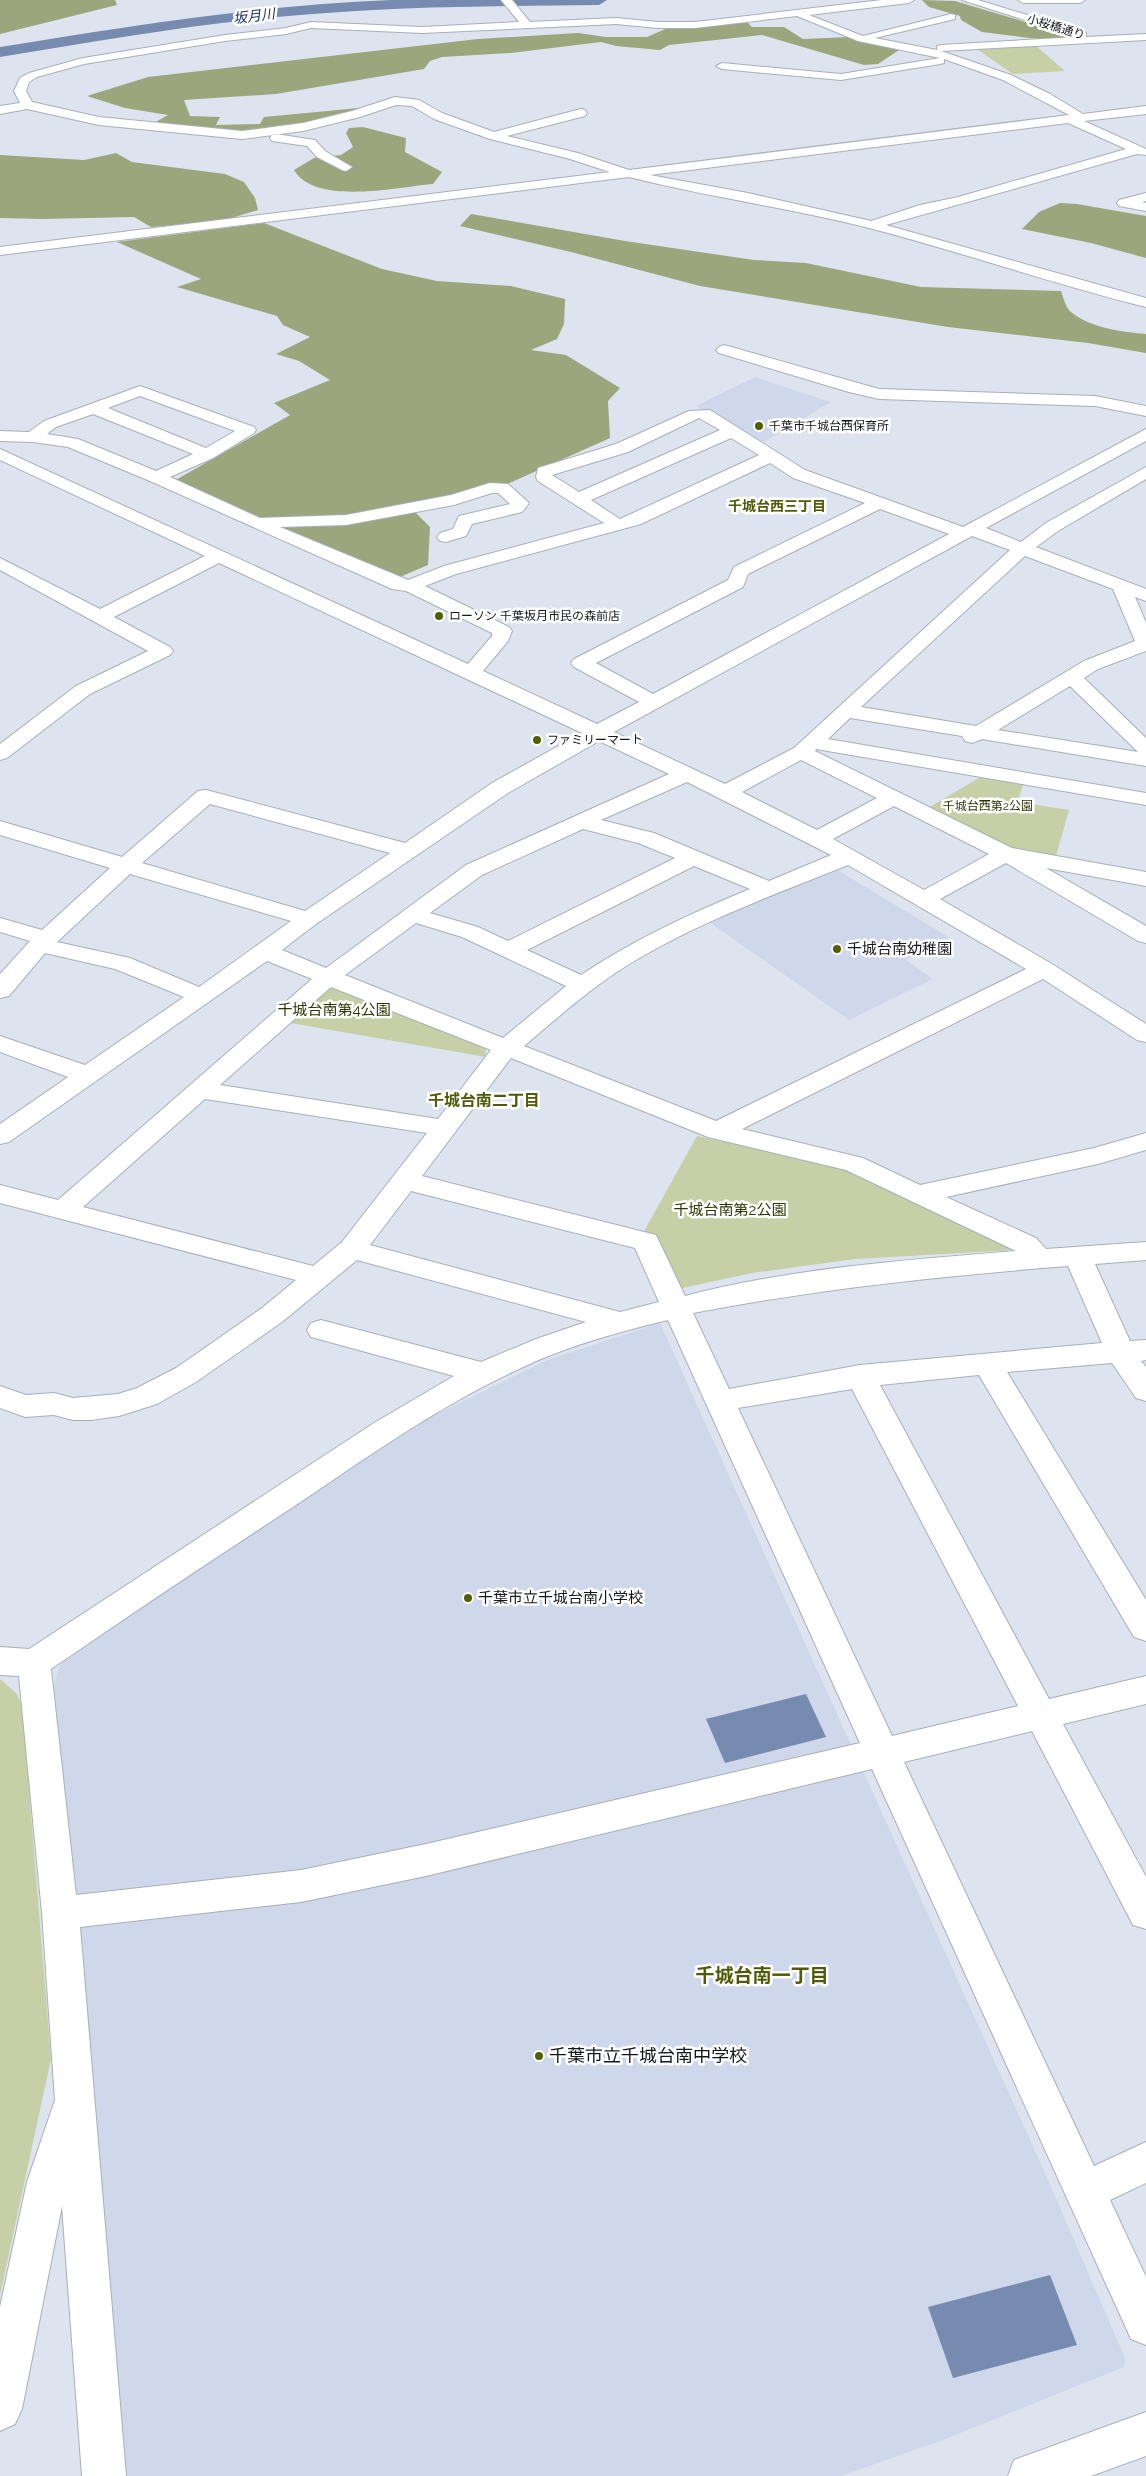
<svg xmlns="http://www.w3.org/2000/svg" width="1146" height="2476" font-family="Raleway,'Noto Sans JP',sans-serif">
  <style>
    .built { fill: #ced8ea }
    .green { fill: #c6cfa6 }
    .forest { fill: #9ca67c }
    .water { fill: #768baf }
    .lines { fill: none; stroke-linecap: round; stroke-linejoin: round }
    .river { fill: #768baf; fill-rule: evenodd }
    .minor-casing { stroke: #a8afb9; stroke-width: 2 }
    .minor { fill: #fff; fill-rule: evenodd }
    .poi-dot { fill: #525f00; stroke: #fff; stroke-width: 2 }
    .labels { text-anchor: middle; stroke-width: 5; stroke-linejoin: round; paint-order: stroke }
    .far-street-label { font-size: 12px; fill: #15181b; stroke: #fff }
    .far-poi-label { font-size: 12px; fill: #15181b; stroke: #fff; text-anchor: start }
    .far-park-label { font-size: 12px; fill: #2d3501; stroke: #fff }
    .far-water-label { font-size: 14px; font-style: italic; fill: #122b5a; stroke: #fff }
    .far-neighbourhood-label { font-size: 14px; font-weight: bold; fill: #4f5b08; stroke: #fff }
    .poi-label { font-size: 15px; fill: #15181b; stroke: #fff; text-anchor: start }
    .park-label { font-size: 15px; fill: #2d3501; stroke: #fff }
    .neighbourhood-label { font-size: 16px; font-weight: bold; fill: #4f5b08; stroke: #fff }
    .near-poi-label { font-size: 18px; fill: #15181b; stroke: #fff; text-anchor: start }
    .near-neighbourhood-label { font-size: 19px; font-weight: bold; fill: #4f5b08; stroke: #fff }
  </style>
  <rect width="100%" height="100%" fill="#dde4ef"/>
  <path class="built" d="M755 377 831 402 757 446 696 406Z
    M834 868 950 938 906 960 933 979 849 1020 709 922Z
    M660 1323 852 1747 280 1879 83 1896 72 1890 54 1683 60 1665 87 1641 429 1418 547 1360Z
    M863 1771 1045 2173 1125 2358 1124 2367 940 2441 841 2476H124L78 1923 696 1811Z"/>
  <path class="green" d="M1035 45 1065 71 1013 74 974 47Z
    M982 776 1024 782 1017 802 1069 810 1056 856 1004 847 928 808Z
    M323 988 339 989 485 1047 486 1057 285 1022Z
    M697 1136 847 1168 1010 1244 1013 1250 855 1259 752 1273 678 1289 642 1235Z
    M0 1679 16 1693 22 1705 51 2059 0 2295Z"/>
  <path class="forest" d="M0 0H115L117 5 0 34Z
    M922 0 955 1 1072 36 1064 42 1021 37 982 32 961 20 960 16 929 7Z
    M703 21 748 23 752 27H784L803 39 849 37 899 50 878 64 864 65 762 35 669 45 660 50 616 46 601 42 511 53 442 57 430 61 424 69 276 94 184 100 190 116 220 117 216 125 260 124 264 117 369 107 306 123 261 129 229 132 154 123 168 115 125 108 87 96 148 77 478 39 578 33 606 37H647L677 24Z
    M363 127 406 138 405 152 442 172 433 184C398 187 315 206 294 170L314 158 341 155 353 147 346 133 349 128Z
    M116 153 132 162 225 174 244 182 255 198 258 210 222 221 151 227 134 217 42 219 0 218V155L84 160Z
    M1060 203 1077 204 1146 216V258L1091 243 1022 229 1039 212Z
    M471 214 625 241 754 260 806 263 921 287 1061 291C1063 297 1066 308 1071 312 1090 328 1123 332 1146 334V353L1088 343 948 327 700 286 571 252 460 226Z
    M264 223 382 269 437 281 511 286 565 299 564 324 557 339 531 350 566 355 620 388 608 401 610 438 496 489 435 503 416 513 430 527 428 565 388 582 172 482 290 415 274 403 330 380 299 361 276 354 310 337 283 325 277 316 177 287 201 279 117 242Z"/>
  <path class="water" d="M806 1694 826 1737 725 1763 706 1719Z
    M1050 2275 1077 2345 953 2378 928 2307Z"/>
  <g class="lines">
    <path class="river" d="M391 0H607L599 5C499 6 399 6 300 15 199 23 100 41 0 57V47C130 26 259 5 391 0Z"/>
    <g class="minor-casing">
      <path id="minor" d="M501 0H512L530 22 616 18 658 22H695L882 0H914L909 3 809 15 863 36 951 14 955 15V19L875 38 937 50V46L941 45 1078 37 962 0H978L1086 33V37L1146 34V40L941 51 1011 75 1050 94 1083 114 1146 106V114L1084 121 1146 149V155L1137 154 886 225 1146 298V307C1053 284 962 252 869 228 790 208 708 197 629 177L0 255V247L610 172 570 159 490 139 434 119 412 106 396 105 360 117 303 131 242 139 99 125 27 109 0 114V106L20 103 14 91 20 78 29 73 83 58 225 35 286 28 311 22 422 27 519 22ZM797 16 858 41 940 58 841 74 722 63 716 66 722 69 841 80 940 64 944 63V59L1003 80 1069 115 629 170 578 153 507 136 585 116 587 113 585 110 581 109 494 132 442 113 419 100 395 97 352 111 303 123 242 131 99 117 32 102 26 91 29 82 37 77 84 64 225 41 286 34 311 28 422 33 616 24 658 28H695ZM1068 123 1126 149 958 197 920 205 871 221 748 193 650 175Z
        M1018 0H1085L1080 3H1023Z
        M276 134 315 140 325 151 352 167 346 171 342 170 317 157 307 146 272 141 270 138 272 135Z
        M1146 193V201L1142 202 1146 203V211L1119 206 1117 203 1119 200Z
        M724 345 879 389 1095 396 1146 406V416L1095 406 879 399 849 392 719 353 716 350 719 347Z
        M140 386 254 427 256 430 254 433 213 458 170 477 260 518 346 515 451 495 490 483 508 484 529 503 522 512 472 524 466 536 446 542 440 541 437 537 440 533 453 529 459 516 510 504 498 493H492L454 505 346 525 280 527 408 580 444 566 604 523 538 481 536 477 538 468 616 444 689 411 710 410 805 470 963 527 1146 429V441L986 528 1021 542 1046 523 1146 467V479L1058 531 1036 547 1146 589V601L1135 597 1146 623V651L1098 669 1084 678 1146 738V766L982 739 972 743 965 741 962 736 850 718 828 739 1146 793V805L816 749 815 751 1012 848 1146 872V886L1046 868 1146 926V943L1138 941 1006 863 940 899 1052 964 1146 1024V1042L1137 1040 1043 979 742 1129 863 1158 920 1185 1094 1148 1146 1133V1150L1098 1164 946 1197 1036 1238 1046 1249 1146 1242V1260L1095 1264 1130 1341 1146 1340V1360L1141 1361 1146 1367V1401L1136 1398 1112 1363 1007 1372 1146 1600V1641L1134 1637 979 1375 880 1385 1049 1699 1146 1676V1704L1063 1724 1146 1877V1929L1133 1925 1032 1731 904 1762 1094 2166 1146 2142V2183L1110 2200 1146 2277V2345L1131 2339 872 1769 426 1876 301 1902 80 1927 126 2476H82L62 2206 22 2409 15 2424 0 2431V2307L27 2182 55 2100 42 1913 19 1676 0 1675V1647L29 1649 374 1423 454 1376 311 1337 307 1330 311 1323 321 1320 481 1362 536 1339 586 1322 357 1260 282 1322 196 1382 157 1404 119 1416 91 1420H73L54 1415 25 1417 0 1408V1386L26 1395 54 1393 73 1398 118 1394 137 1388 176 1368 262 1308 296 1280 0 1203V1185L58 1200 312 979 267 961 9 1142 0 1144V1124L68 1077 0 1052V1036L85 1065 184 997 115 969 45 953 9 996 0 998V974L30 941 0 932V918L42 930 110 868 0 835V821L122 857 198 791 206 790 405 843 492 783 582 733 219 563 114 617 170 647 173 651 170 655 90 694 7 758 0 760V744L76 686 148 651 0 570V558L100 609 205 556 0 460V449L468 664 492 636V633L406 591 392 589 150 481 68 447 33 442 0 441V431L29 432 44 421ZM140 396 235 431 206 448 108 408ZM93 414 193 454 156 471 78 439 47 434 56 427ZM699 418 720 430 579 492 552 475 628 452ZM731 438 759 455 620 519 591 500ZM770 463 793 478 865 503 734 567 728 580 574 659 571 663 574 667 639 702 597 724 483 671 508 641 512 631 509 627 425 586 456 574 641 524ZM880 509 949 534 653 694 596 663 743 587 748 574ZM972 536 1010 550 794 748 725 784 614 732ZM1025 556 1113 589 1135 641 1084 661 976 726 861 707ZM1070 686 1138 752 998 730ZM599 741 669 774 466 865 326 968 282 950 316 924 508 793ZM801 760 877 798 817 830 742 792ZM687 782 831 855 769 881 654 833 601 820ZM210 804 390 853 305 911 142 863ZM894 806 989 854 924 890 833 839ZM583 829 638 843 675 858 508 941 478 927 430 913 482 875ZM848 865 1026 969 716 1121 524 1046C556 1019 587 991 623 968 691 925 773 895 848 865ZM694 866 750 889C691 913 633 940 581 975L527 950ZM130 874 291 921 199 987 130 958 57 942ZM416 923 462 937 566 986 503 1038 345 975ZM331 987 491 1050 438 1119 220 1085ZM511 1058 708 1137 846 1170 1016 1251C906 1260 792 1268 685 1296L656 1235 422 1176ZM205 1099 427 1133 342 1242 313 1266 83 1207ZM411 1191 635 1248 659 1302 620 1312 370 1245ZM1068 1266 1102 1343 860 1365 729 1389 693 1313C817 1289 942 1276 1068 1266ZM668 1320 860 1743 426 1844 301 1870 76 1895 51 1669C131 1614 212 1560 293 1507 367 1457 440 1405 521 1368 567 1346 618 1332 668 1320ZM852 1389 1018 1706 892 1736 738 1408Z
        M1146 2412V2456L1091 2476H1008L1014 2460Z"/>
    </g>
    <use href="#minor" class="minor"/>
  </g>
  <g class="poi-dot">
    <circle cx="759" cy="426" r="5"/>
    <circle cx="439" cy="616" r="5"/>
    <circle cx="537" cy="740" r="5"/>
    <circle cx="837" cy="949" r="5"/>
    <circle cx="468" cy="1598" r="5"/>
    <circle cx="539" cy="2056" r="5"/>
  </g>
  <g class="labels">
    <g class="far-street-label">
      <text transform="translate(1056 27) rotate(17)" y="4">小桜橋通り</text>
    </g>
    <g class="far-poi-label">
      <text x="769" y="430">千葉市千城台西保育所</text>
      <text x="449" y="620">ローソン 千葉坂月市民の森前店</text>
      <text x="547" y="744">ファミリーマート</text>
    </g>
    <g class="far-park-label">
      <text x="988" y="810">千城台西第2公園</text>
    </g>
    <g class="far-water-label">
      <text transform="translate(254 16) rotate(-7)" y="5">坂月川</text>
    </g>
    <g class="far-neighbourhood-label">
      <text x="777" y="511">千城台西三丁目</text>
    </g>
    <g class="poi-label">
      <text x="847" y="954">千城台南幼稚園</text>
      <text x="478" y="1603">千葉市立千城台南小学校</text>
    </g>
    <g class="park-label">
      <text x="334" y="1015">千城台南第4公園</text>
      <text x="730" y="1215">千城台南第2公園</text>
    </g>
    <g class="neighbourhood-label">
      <text x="484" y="1106">千城台南二丁目</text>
    </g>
    <g class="near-poi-label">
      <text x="549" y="2062">千葉市立千城台南中学校</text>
    </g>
    <g class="near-neighbourhood-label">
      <text x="762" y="1982">千城台南一丁目</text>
    </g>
  </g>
</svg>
